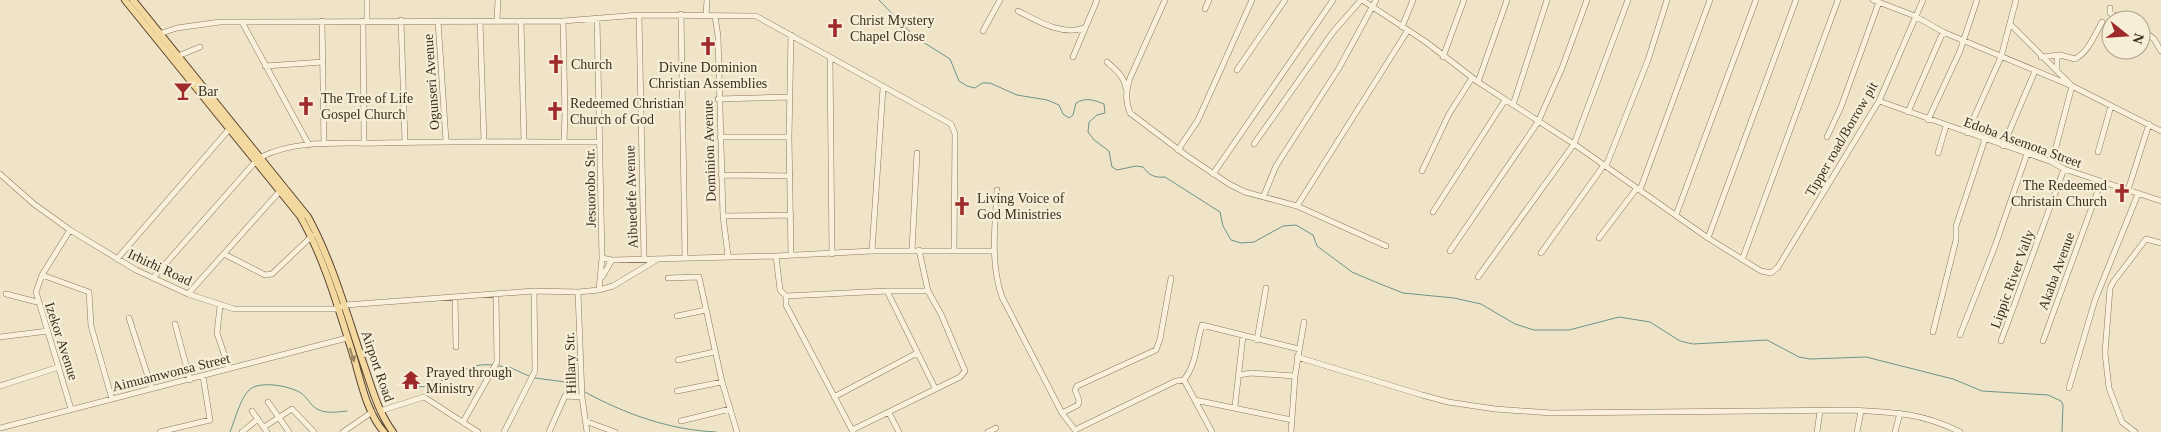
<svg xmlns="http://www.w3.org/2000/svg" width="2161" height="432" font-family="'Times New Roman',serif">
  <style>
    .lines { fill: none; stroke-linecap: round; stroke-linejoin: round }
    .stream { stroke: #6f938a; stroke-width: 1 }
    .minor-casing { stroke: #8d765c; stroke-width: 6 }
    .major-casing { stroke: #5b4430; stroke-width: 8 }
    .minor { stroke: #faf1dc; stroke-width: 5 }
    .major { stroke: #f3d9a0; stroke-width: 6 }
    .oneway { fill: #988460 }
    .labels { text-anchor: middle; stroke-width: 4.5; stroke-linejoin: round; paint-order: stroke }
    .poi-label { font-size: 14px; fill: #3d2e20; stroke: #f7eed8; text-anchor: start }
    .street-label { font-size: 14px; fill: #3d2e20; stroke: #f7eed8 }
  </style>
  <rect width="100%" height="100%" fill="#f0e4c8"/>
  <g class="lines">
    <path class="stream" d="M879 0 915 37 950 59 959 81 967 86 975 88 982 83H990L1017 95 1047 100 1059 105 1063 114 1069 118 1073 115 1076 103C1086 97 1094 100 1104 104L1105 113 1097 115 1089 122 1088 132 1094 140 1109 151 1112 167 1117 170 1136 166 1143 167C1149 175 1154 178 1165 177L1220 212 1223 226 1231 240 1241 243 1254 242 1283 226 1296 225 1313 235 1317 246 1352 272 1373 281 1403 293 1454 298 1481 304 1515 324 1534 330H1569L1619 317 1650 322 1680 341 1693 344 1767 340 1799 357 1810 359 1866 357 1953 379 1982 391 2048 395 2061 401 2063 405 2062 432
      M499 366 509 367 529 376
      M535 378 565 382 576 387
      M415 387C444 388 463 361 492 365
      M585 392C625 414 670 430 716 432
      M230 432C235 420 240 399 249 390 260 380 290 386 301 393 307 397 311 406 317 409 326 414 337 412 347 411"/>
    <g class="minor-casing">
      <path id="minor" d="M1165 0 1130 78C1126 91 1125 100 1130 113L1187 156 1229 184 1245 192 1297 206 1386 246
        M1362 0 1426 42 1478 82 1574 144 1708 238 1761 271 1771 273 1778 267 1879 101 1923 0
        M1873 0 1915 16 1943 32 2072 86 2161 131
        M2110 8V13L2123 20
        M1205 9 1209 0
        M1018 11C1038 21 1061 36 1084 28
        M681 14 685 257
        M639 15 644 258
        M706 15 707 0
        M715 16 718 36 723 216 728 256
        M597 18 602 258 599 290
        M401 20 405 142
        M497 20 498 0
        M322 21 324 144
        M363 21 364 143
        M367 21V0
        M438 21 446 141
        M480 21 484 142
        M521 21 524 142
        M563 21 565 114 564 142
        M242 22 309 145
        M2010 24 2072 86 2052 162
        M1402 27 1413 0
        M2141 29 2154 39 2161 51
        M983 31 1000 0
        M159 34 177 28 220 22 563 21 639 15 756 16 951 124 955 134 954 250
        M791 35 789 137 791 254
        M178 56 200 47
        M1073 57 1097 0
        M1443 57 1464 0
        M2041 57 2060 55 2075 59C2089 51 2094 36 2102 22
        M830 59 832 254
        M1107 62C1117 71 1124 76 1126 89
        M265 66 323 62
        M1237 70 1285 0
        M2057 71V58L2060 55
        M1478 82 1507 0
        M718 99 790 97
        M1879 101 2052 162 2064 169 2161 201
        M1513 105 1547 0
        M1908 112 1943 32
        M1928 120 1960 51 1977 0
        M1967 133 2001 57 2016 0
        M720 137H789
        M1827 137 1841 107 1879 2
        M1254 144 1333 32 1361 0
        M2003 146 2035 71
        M1178 150 1198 120 1252 0
        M2098 152 2111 106
        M1938 153 1946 126
        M261 157C297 139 341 144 380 143 454 141 527 142 600 142
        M1606 166 1648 60 1667 0
        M1422 171 1449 114 1472 78
        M0 174 34 204 70 230 136 270 188 294 234 309H337L345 305 534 291 578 292 599 290 613 286 658 259
        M1213 174 1333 0
        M721 175 790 176
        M997 190C995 227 990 262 1002 297L1062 413 1075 430 1176 381 1184 380C1197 363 1196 344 1202 325L1299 349
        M1640 190 1710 0
        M2128 190 2149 124
        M1264 195 1276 166 1339 68 1376 0
        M1297 206 1408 30
        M1433 212 1505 100
        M1676 215 1756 0
        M723 216 791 215
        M70 230 42 275 36 292 71 409
        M1599 238 1637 188
        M1708 238 1796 0
        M912 250 917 153
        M872 251 883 88
        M1450 251 1538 122 1562 68 1587 0
        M1541 253 1604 165
        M224 254 265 275 272 274 312 236
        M776 256 780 290 786 296V305L853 432
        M602 258 612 260 776 256 872 251H994
        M117 259 231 127
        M1742 260 1838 0
        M42 275 89 292 91 326 112 399
        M602 277 612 260
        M1478 277 1574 144 1628 0
        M153 278 256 161
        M668 278 699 277 722 382 737 432
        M887 291H928
        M578 292 582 397 587 432
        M6 294 37 302
        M188 294 280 191
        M786 296 887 291 935 388
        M455 297 456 347
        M220 306 217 333 229 369
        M677 316 706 310
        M129 318 152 389
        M175 324 190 380
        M1933 332 1956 240V226L1985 139
        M1960 335 1995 246 2027 154
        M0 337 48 331
        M1257 340 1266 288
        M2001 341 2064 169
        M2043 341 2101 182
        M1297 357 1422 395 1448 402 1495 409 1551 413 1852 410C1893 412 1922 413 1960 432
        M678 360 714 352
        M1239 375 1251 373 1294 376
        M1184 380 1212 432
        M0 386 59 367
        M2069 388 2095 300 2138 194
        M677 391 722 382
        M834 397 917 353
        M1195 400 1292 420
        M268 402 289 432
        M1235 406 1243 336
        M252 411 267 432
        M380 411 424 397 478 432
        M889 413 899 432
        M1062 413 1078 405 1079 400 1075 390 1077 386 1156 350 1160 339 1171 278
        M585 421 615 432
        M681 421 730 409
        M463 422 497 362 496 294
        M264 427 292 409 314 432
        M0 428 347 338
        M852 430 960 377 965 371 941 314 928 291 919 250
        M160 432 210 420 203 376
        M242 432 258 419
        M343 432 372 412
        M504 432 535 371 534 291
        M549 432 565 396 582 397
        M988 432 996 428
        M1291 432 1295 376 1304 322
        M1817 432 1820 411
        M1857 432 1861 411
        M1895 432 1900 413
        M2135 432 2122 422 2109 388 2105 353 2110 288 2114 281 2146 239 2161 243"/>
    </g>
    <g class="major-casing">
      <path id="major" d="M125 0 300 216C325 259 339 311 354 358 361 382 367 413 384 432
        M133 0 308 217C333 263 347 315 364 365 372 388 378 412 393 432"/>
    </g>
    <use href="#minor" class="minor"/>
    <use href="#major" class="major"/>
  </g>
  <defs><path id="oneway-solid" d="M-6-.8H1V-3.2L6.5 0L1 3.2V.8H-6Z" transform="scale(1.25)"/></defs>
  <use class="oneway" href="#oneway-solid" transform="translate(352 355) rotate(72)"/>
  <defs>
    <g id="church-bare" transform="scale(1.5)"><path d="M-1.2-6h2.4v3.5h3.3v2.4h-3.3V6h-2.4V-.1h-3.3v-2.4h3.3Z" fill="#9e2a2b" stroke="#f7eed8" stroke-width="2.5" paint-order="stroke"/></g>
    <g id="bar-bare" transform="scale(1.5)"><path d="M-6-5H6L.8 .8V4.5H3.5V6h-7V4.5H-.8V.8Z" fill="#9e2a2b" stroke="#f7eed8" stroke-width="2.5" paint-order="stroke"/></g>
    <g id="temple-bare" transform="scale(1.5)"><path d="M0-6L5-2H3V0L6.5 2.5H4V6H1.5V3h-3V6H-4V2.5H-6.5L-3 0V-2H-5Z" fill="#9e2a2b" stroke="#f7eed8" stroke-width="2.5" paint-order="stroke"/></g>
  </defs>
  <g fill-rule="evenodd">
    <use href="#church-bare" x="835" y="28"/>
    <use href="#church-bare" x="708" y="46"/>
    <use href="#church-bare" x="556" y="64"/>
    <use href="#bar-bare" x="183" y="91"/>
    <use href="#church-bare" x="306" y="106"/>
    <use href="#church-bare" x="555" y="111"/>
    <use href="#church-bare" x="2122" y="193"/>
    <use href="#church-bare" x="962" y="206"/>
    <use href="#temple-bare" x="411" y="380"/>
  </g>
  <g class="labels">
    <g class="poi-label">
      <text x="850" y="25">Christ Mystery<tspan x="850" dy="16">Chapel Close</tspan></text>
      <text x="571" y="69">Church</text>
      <text x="708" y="72" text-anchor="middle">Divine Dominion<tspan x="708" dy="16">Christian Assemblies</tspan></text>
      <text x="198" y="96">Bar</text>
      <text x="321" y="103">The Tree of Life<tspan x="321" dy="16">Gospel Church</tspan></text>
      <text x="570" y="108">Redeemed Christian<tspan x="570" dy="16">Church of God</tspan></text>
      <text x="2107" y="190" text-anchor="end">The Redeemed<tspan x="2107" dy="16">Christain Church</tspan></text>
      <text x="977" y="203">Living Voice of<tspan x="977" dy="16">God Ministries</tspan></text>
      <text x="426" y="377">Prayed through<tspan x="426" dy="16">Ministry</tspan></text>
    </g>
    <g class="street-label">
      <text transform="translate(431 82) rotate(-94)" y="5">Ogunseri Avenue</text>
      <text transform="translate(1841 139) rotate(-60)" y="5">Tipper road/Borrow pit</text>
      <text transform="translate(2023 142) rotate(20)" y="5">Edoba Asemota Street</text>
      <text transform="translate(709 151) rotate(-92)" y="5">Dominion Avenue</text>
      <text transform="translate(590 188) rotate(-91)" y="5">Jesuorobo Str.</text>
      <text transform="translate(631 197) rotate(-92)" y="5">Aibuedefe Avenue</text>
      <text transform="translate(160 267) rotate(25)" y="5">Irhirhi Road</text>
      <text transform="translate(2056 271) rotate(-70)" y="5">Akaba Avenue</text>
      <text transform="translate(2012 279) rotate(-70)" y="5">Lippic River Vally</text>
      <text transform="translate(62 341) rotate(72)" y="5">Izekor Avenue</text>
      <text transform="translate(570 363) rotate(-92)" y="5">Hillary Str.</text>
      <text transform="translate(378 366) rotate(71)" y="5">Airport Road</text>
      <text transform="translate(171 372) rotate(-14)" y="5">Aimuamwonsa Street</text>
    </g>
  </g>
  <g transform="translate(2126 35) rotate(107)"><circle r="24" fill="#f7eed8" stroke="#ada18e"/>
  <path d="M0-4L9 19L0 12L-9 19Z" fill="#9e2a2b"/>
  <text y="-8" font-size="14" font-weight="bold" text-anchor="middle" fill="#3d2e20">N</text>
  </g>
</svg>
